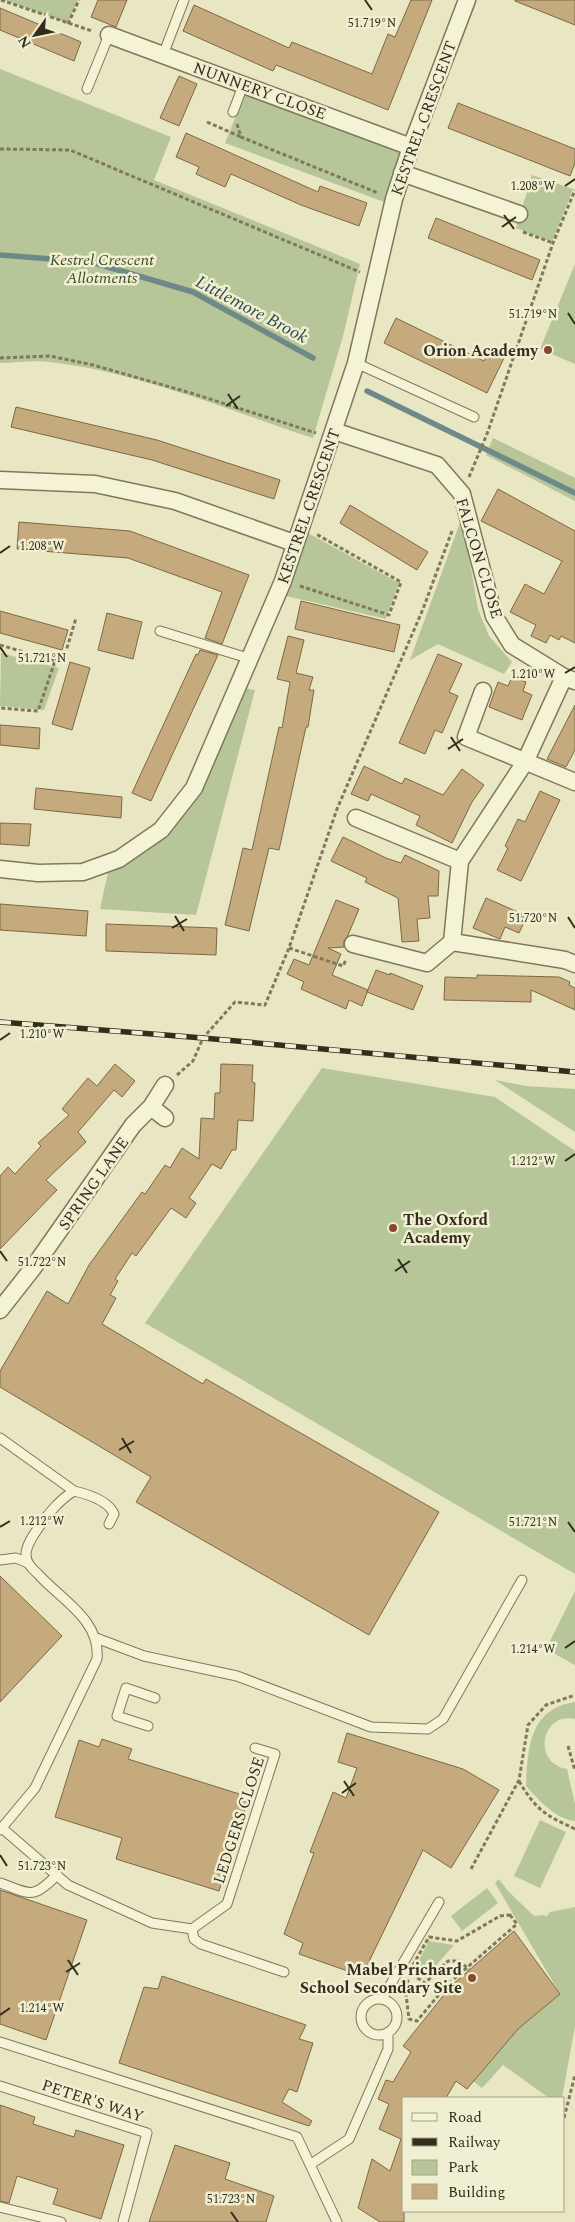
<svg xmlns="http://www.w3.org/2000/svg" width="575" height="2222" font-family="Spectral,serif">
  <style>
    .green { fill: #b6c698 }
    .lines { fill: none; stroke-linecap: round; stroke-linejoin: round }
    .stream { stroke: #6d8989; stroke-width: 5.5 }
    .building { fill: #c4aa7c; stroke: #7e6844 }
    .service-casing { stroke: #81785b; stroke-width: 11 }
    .minor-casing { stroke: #81785b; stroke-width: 19 }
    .path { stroke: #81785b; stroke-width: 3; stroke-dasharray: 4 2.5; stroke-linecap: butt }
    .service { stroke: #f5f3d5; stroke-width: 9 }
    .minor { stroke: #f5f3d5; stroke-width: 16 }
    .rail-casing { stroke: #332d1e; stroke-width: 5.5 }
    .rail { stroke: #f1efd1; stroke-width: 4; stroke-dasharray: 11; stroke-linecap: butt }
    .ticks { fill: none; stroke: #332d1e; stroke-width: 2 }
    .poi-dot { fill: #8a4531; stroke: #f1efd1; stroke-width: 2 }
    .labels { text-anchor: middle; stroke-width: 5; stroke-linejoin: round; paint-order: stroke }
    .street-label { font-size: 16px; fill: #332d1e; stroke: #f1efd1 }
    .park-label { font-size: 16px; font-style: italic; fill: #3b4d27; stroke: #f1efd1 }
    .poi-label { font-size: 16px; font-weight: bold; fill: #332d1e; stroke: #f1efd1; text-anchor: end }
    .water-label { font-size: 18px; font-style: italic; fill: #2f4b51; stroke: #f1efd1 }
    .ticks-label { font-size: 12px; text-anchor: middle; fill: #332d1e; stroke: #f1efd1; stroke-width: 5; stroke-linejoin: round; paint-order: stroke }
  </style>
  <rect width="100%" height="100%" fill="#e9e6c3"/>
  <path class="green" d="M4 0H78L68 23Z
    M0 69 171 137 154 180 360 264 343 336 313 438C228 410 138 372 50 362 34 360 16 363 0 363Z
    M246 91 405 149 387 203 225 143Z
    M532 175 573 189 552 242 516 228Z
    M575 264V364L540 349Z
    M493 438 575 478V501L486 455Z
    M462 517 478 609 489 636 512 662 504 674 438 644 410 660Z
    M297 527 399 583 386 619 273 593Z
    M1 653 59 668 44 710 0 706Z
    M237 687 255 690 196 915 100 909 109 868 163 832Z
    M322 1068 495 1097 575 1151V1574L145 1323Z
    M495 1080 526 1086 575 1089V1132Z
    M575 1591V1665L546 1649Z
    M575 1702V1719C542 1711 531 1763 567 1769L575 1804V1821C555 1819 539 1800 526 1786 528 1748 529 1709 575 1702Z
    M540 1820 566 1832 540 1888 514 1876Z
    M499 1879 508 1891 534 1916 544 1915 546 1917 550 1912 575 1907V2026L562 2098H549L503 2065 482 2088 473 2081 518 2029 560 1994 495 1883Z
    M487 1888 498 1903 462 1931 451 1916Z
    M429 1941 454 1945 425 1978 415 1968Z"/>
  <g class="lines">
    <path class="stream" d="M0 255 91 262 193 292 313 358
      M367 391 575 493"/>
  </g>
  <path class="building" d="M98 0H127L116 27 91 17Z
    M411 0H432L388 110 276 65 273 71 183 31 194 5 289 48 292 42 372 74 388 34 395 37Z
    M515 0H575V25L515 1Z
    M0 8 81 42 74 61 0 30Z
    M179 76 197 84 179 126 160 118Z
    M458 103 575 149V163L570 176 448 128Z
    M186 133 318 192 320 186 367 203 359 226 301 205 231 174 225 187 196 174 199 167 176 157Z
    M436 218 540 260 532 280 428 238Z
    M396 318 484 361 490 349 505 356 487 393 384 343Z
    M16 407 157 440 280 480 274 499 152 460 11 427Z
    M498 489 575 531V643L561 636 559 640 550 635 546 643 531 636 536 625 510 612 525 584 544 594 562 561 481 521Z
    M350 505 428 552 417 570 340 523Z
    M19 522 130 531 249 575 222 644 205 638 222 592 128 558 17 549Z
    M301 601 400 625 394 652 295 629Z
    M0 611 68 630 62 650 0 633Z
    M107 613 142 622 133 659 98 650Z
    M288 636 304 640 296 673 313 677 309 690H314L308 727H306L279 850 269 848 249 931 225 925 243 848 252 850 279 727 282 728 290 682 277 679Z
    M200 650 218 655 151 801 132 793 196 654 198 655Z
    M438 654 462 664 449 692 458 696 442 733 435 730 425 754 399 743Z
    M70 662 90 668 72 730 52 724Z
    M512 677 526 682 523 691 532 695 522 720 489 707 498 682 508 686Z
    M575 705V750L566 767 547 759Z
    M0 725 40 728 39 749 0 745Z
    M364 766 402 784 405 778 443 795 462 769 484 785 472 802 452 843 416 825 420 816 371 794 368 801 351 794Z
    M36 788 122 797 121 818 34 809Z
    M540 791 560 800 521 881 497 870 508 848 505 846 518 819 525 822Z
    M0 823 31 824 29 846 0 844Z
    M343 837 386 858 401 863 405 855 439 871 438 896H428L430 918 417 919 419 941 402 942 398 898 365 882 367 878 331 861Z
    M486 898 527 916 519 933 505 927 500 939 473 928Z
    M336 900 359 909 348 935 344 941V947L328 948 341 954 332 975 368 990 362 1006 349 1000 346 1009 301 989 304 982 287 974 294 959 309 965Z
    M0 904 88 911 86 936 0 930Z
    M106 924 217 928 216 955 106 951Z
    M376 970 390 975V973L423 986 413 1010 367 992Z
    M477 975 559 977 570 982 569 985 575 988V1010L531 990V1002L444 1000 445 977 477 978Z
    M115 1064 135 1081 122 1097 114 1090 78 1132 86 1142 46 1180 57 1190 0 1249V1176L8 1167 15 1174 41 1146 38 1143 69 1115 62 1109 88 1078 97 1086Z
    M221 1064 253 1065 252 1082 255 1083 253 1121 238 1120 236 1150H232L221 1169 212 1164 189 1198 196 1203 186 1218 171 1208 136 1256 132 1253 115 1279 118 1281 110 1295 116 1298 102 1324 203 1384 206 1379 439 1512 369 1635 136 1502 151 1477 0 1387V1371L47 1291 68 1304 89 1265 142 1192 145 1194 165 1165 170 1168 182 1148 199 1159 201 1118 214 1119 215 1093H220Z
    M0 1576 62 1636 0 1702Z
    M347 1733 463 1769 499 1790 451 1868 423 1850 362 1976 299 1954 303 1943 284 1934 314 1853 310 1852 333 1792 346 1798 357 1768 338 1762Z
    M102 1739 132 1749 128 1759 249 1797 219 1891 116 1859 122 1838 55 1817 79 1740 99 1747Z
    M0 1890 87 1920 46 2040 0 2024Z
    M514 1931 560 1994 518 2029 467 2089 456 2081 446 2098H404V2222H380L358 2208 372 2159 390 2171 401 2139 379 2129 389 2104 378 2099 386 2080 393 2082 411 2052 403 2046 451 1986Z
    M162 1976 306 2025 299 2039 313 2043 297 2092 289 2089 282 2102 312 2121 309 2126 119 2063 144 1987 158 1989Z
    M0 2105 35 2117 33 2124 74 2137 76 2130 124 2145 101 2219 53 2204 58 2189 17 2176 9 2203 0 2201Z
    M175 2145 230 2163 225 2179 274 2196 266 2222H149Z"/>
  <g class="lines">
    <g class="service-casing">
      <path id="service" d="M163 55 184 0
        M87 89 109 35
        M233 112 244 83
        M356 363 474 417
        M160 631 251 659
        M0 1438 74 1491
        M0 1560 16 1558 28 1563
        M96 1638 144 1656 237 1676 371 1727 428 1729 443 1719 522 1580
        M148 1726 117 1716 126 1688 155 1698
        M3 1829 68 1885 152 1923 192 1929 227 1904 275 1754 255 1748
        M0 1830 35 1788 97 1659C101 1620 61 1600 38 1574 32 1569 26 1563 26 1555 26 1545 34 1534 39 1527 49 1513 59 1500 74 1491 87 1494 108 1500 114 1514L109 1524
        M0 1883C31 1894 32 1900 57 1875
        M192 1929 194 1939 201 1944 284 1972
        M361 2017a18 18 0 1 1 36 0a18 18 0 1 1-36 0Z
        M382 1999 439 1902
        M0 2042 297 2137 337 2222
        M0 2086 147 2133 123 2222
        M311 2164 349 2139 388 2049V2032
        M0 2207 61 2222"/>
    </g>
    <g class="minor-casing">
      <path id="minor" d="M109 35 411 147
        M402 173 519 214
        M334 431 437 465 462 494 494 616 512 645 564 677 575 681
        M0 480 95 484 175 501 294 543
        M483 691 466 737 575 782
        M356 818 460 861
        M0 869 38 873 83 872 119 859 161 830 194 788 283 581 356 363 394 199 411 147 467 0
        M452 942 460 861 525 762 564 677
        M353 944 427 963 452 942 565 960 575 964
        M151 1107 165 1118
        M0 1310 33 1268 133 1125 151 1107 165 1085"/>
    </g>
    <path class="path" d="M1 0 92 31
      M68 24 79 0
      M207 122 241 137
      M237 124 241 137 378 193
      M0 149 70 150 360 272
      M523 232 553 243
      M0 358 50 356 93 365 191 393 316 433
      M469 477 487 434 553 243 575 190
      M300 586 389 615 401 582 316 534
      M0 645 55 661 38 711 0 708
      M55 661 64 658 76 618
      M289 948 343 966 346 960
      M177 1075 193 1061 203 1038 235 1002 265 1005 289 948 337 809 423 609 452 531
      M568 1746 575 1771
      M519 1781C536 1810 545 1815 575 1829
      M471 1869 519 1780 528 1725 546 1705 575 1695
      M510 1915 517 1924 447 1985 417 2021 409 2019 406 1994 409 1972 429 1937 457 1941 500 1916Z
      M412 1974 425 1983 448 1961H460L469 1970
      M564 2118 575 2075"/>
    <use href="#service" class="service"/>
    <use href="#minor" class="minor"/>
    <g class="rail-casing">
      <path id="rail" d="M0 1022 203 1038 575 1072"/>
    </g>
    <use href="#rail" class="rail"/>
  </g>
  <path class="ticks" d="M365 0 372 10M565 186 575 179M504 215 514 229M502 227 516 217M568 313 575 324M228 394 238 409M226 406 240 396M0 553 10 546M0 647 7 657M565 673 575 667M451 737 460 751M448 749 463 739M175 916 184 931M568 917 575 928M172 928 187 919M0 1040 10 1033M565 1161 575 1154M0 1251 7 1261M398 1259 407 1273M395 1271 410 1261M122 1438 131 1453M119 1450 134 1441M568 1522 575 1532M0 1527 10 1521M565 1648 575 1641M344 1781 354 1796M342 1793 356 1783M0 1855 7 1866M68 1960 78 1975M66 1972 80 1963M0 2015 10 2008M231 2212 238 2222"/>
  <g class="poi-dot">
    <circle cx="548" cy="350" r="5"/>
    <circle cx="393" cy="1228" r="5"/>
    <circle cx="472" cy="1978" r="5"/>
  </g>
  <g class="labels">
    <g class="street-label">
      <text transform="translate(260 90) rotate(20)" y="6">NUNNERY CLOSE</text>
      <text transform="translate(423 118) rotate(-70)" y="6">KESTREL CRESCENT</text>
      <text transform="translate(308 506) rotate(-71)" y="6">KESTREL CRESCENT</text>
      <text transform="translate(480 558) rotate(73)" y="6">FALCON CLOSE</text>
      <text transform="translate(93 1183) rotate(-55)" y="6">SPRING LANE</text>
      <text transform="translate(238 1820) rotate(-72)" y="6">LEDGERS CLOSE</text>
      <text transform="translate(93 2100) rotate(18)" y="6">PETER'S WAY</text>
    </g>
    <g class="park-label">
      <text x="102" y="265">Kestrel Crescent<tspan x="102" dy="18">Allotments</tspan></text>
    </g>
    <g class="poi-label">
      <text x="538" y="356">Orion Academy</text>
      <text x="403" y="1225" text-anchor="start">The Oxford<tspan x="403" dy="18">Academy</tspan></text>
      <text x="462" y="1975">Mabel Prichard<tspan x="462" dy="18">School Secondary Site</tspan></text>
    </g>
    <g class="water-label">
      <text transform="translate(252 309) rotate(28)" y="6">Littlemore Brook</text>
    </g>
  </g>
  <g class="ticks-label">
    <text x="372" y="27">51.719°N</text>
    <text x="533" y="190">1.208°W</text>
    <text x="533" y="318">51.719°N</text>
    <text x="42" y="550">1.208°W</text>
    <text x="42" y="662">51.721°N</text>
    <text x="533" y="678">1.210°W</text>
    <text x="533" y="922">51.720°N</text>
    <text x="42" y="1038">1.210°W</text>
    <text x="533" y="1165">1.212°W</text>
    <text x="42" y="1266">51.722°N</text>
    <text x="42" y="1525">1.212°W</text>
    <text x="533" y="1526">51.721°N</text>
    <text x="533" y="1653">1.214°W</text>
    <text x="42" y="1870">51.723°N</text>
    <text x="42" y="2012">1.214°W</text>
    <text x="231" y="2203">51.723°N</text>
  </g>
  <rect x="402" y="2097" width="162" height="115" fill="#f1efd1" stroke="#a5a189"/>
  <rect x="412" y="2113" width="25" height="8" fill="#f5f3d5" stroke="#a5a189"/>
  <text x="448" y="2122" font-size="15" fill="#332d1e">Road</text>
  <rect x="412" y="2138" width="25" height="8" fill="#332d1e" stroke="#a5a189"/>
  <text x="448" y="2147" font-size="15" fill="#332d1e">Railway</text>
  <rect x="412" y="2160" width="25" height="15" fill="#b6c698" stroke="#a5a189"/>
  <text x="448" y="2172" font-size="15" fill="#332d1e">Park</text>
  <rect x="412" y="2184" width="25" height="15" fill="#c4aa7c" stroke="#a5a189"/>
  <text x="448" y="2197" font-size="15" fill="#332d1e">Building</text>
  <g transform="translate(35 35) rotate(237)" stroke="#f1efd1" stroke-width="4" paint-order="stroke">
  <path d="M0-4L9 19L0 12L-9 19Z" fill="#332d1e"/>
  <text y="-8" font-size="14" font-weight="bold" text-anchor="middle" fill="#332d1e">N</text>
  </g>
</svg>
